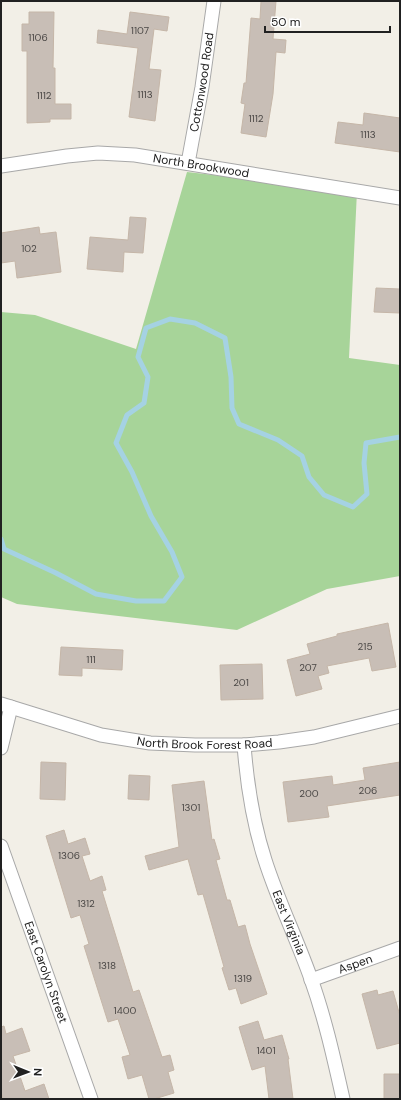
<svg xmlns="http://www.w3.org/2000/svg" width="401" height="1100" font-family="'DM Sans',sans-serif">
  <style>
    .forest { fill: #a7d499 }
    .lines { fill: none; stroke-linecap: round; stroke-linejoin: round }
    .stream { stroke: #a5d2e3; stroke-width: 5 }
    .building { fill: #c8beb6; stroke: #c5b6a8 }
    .minor-casing { stroke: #a8a8a8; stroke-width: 15 }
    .minor { stroke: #fff; stroke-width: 13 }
    .labels { text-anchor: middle; stroke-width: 3; stroke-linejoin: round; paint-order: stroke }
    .number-label { font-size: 10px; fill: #4b4846 }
    .street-label { font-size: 12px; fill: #212121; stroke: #fff }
  </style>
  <rect width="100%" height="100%" fill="#f2efe7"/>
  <path class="forest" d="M187 172 357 191 349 358 400 365V576L327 589 237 630 17 604 1 597V312L35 315 136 349Z"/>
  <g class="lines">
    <path class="stream" d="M1 539 4 549 56 573 96 594 136 601H164L182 577 172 552 151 516 132 472 116 443 127 415 144 403 148 377 138 357 146 328 170 319 195 323 225 338 231 377 232 408 239 424 278 440 302 456 309 477 324 495 353 507 367 494 364 463 366 443 400 437"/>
  </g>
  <path class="building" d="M261 1H276L273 39 286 40 285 53 276 52 273 94 266 137 241 133 245 104 241 103 244 83H246L251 18 260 19Z
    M29 12H54L53 68H55V104H71V119H50V122L27 123V51H22V24H29Z
    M130 12 169 17 167 31 154 29 149 69 161 70 155 121 129 117 138 48 97 43 98 30 127 34Z
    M364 113 400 118V152L335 143 338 122 363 125Z
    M130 217 146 218 143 253 124 252 123 272 87 269 90 237 128 240Z
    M39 227 40 234 56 232 61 272 17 278 15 261 1 263V233Z
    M376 288 400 289V313L374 312Z
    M388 623 396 667 372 671 369 658 327 666 329 673 318 676 322 689 296 696 287 660 310 654 307 644 337 636V634Z
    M61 647 123 650 122 670 82 668V676L59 675Z
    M262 664 263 699 221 700 220 665Z
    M41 762 66 763 65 800 40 799Z
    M400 762V795L327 806 329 817 288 822 283 782 332 776 333 785 365 780 363 768Z
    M129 775 150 776 149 800 128 799Z
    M204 781 212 840 214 839 220 859 216 860 227 900H230L238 927 245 925 250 944 267 994 241 1004 236 988 229 990 222 968 224 967 203 894 198 895 188 859 149 870 145 856 179 847 172 785Z
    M64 830 68 844 85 838 90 854 82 856 90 881 102 876 106 890 102 891 133 992 139 990 162 1057 170 1055 174 1070 168 1072 174 1093 154 1099H149L142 1075 128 1079 122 1057 130 1055 118 1019 108 1022 84 946 89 944 80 915 71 918 46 836Z
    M377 990 378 995 393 991 400 1016V1043L377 1049 362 994Z
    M258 1021 264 1040 282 1035 289 1059H288L293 1099H269L265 1066 252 1070 239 1027Z
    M4 1026 6 1034 22 1028 30 1051 13 1056 25 1091 44 1084 49 1099H3L1 1092V1027Z
    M384 1074H400V1099H384Z"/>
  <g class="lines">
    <g class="minor-casing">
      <g id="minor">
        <path id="s1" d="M188 163 202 87 214 1"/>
        <path id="s2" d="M1 166 67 156 98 153 135 155 400 198"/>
        <path id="s3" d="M1 704 101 735 150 743 195 745H244L279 742 314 737 400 716"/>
        <path id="s4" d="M244 745C247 784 253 823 265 860 278 901 297 939 311 979 325 1018 334 1059 343 1099"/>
        <path d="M1 748 11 707"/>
        <path id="s5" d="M1 846 91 1099"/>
        <path id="s6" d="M311 980 400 948"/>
      </g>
    </g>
    <use href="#minor" class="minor"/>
  </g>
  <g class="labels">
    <g class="number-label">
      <text x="140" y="34">1107</text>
      <text x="38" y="41">1106</text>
      <text x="145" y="98">1113</text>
      <text x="44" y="99">1112</text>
      <text x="256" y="122">1112</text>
      <text x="368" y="138">1113</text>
      <text x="29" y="252">102</text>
      <text x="365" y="650">215</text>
      <text x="91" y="663">111</text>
      <text x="308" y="671">207</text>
      <text x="241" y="686">201</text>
      <text x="368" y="794">206</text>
      <text x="309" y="797">200</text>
      <text x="191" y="811">1301</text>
      <text x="69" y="859">1306</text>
      <text x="86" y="907">1312</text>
      <text x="107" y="969">1318</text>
      <text x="243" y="982">1319</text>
      <text x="125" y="1014">1400</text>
      <text x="266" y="1054">1401</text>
    </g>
    <g class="street-label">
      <text dy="4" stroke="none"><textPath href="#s1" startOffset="82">Cottonwood Road</textPath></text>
      <text dy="4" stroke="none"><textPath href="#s2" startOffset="202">North Brookwood</textPath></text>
      <text dy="4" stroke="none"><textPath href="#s3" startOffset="209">North Brook Forest Road</textPath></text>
      <text dy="4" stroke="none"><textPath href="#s4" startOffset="184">East Virginia</textPath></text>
      <text dy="4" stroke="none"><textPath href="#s6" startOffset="47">Aspen</textPath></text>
      <text dy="4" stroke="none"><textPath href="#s5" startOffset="134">East Carolyn Street</textPath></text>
    </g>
  </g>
  <rect width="401" height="1100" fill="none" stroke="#212121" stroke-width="4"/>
  <g transform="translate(28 1072) rotate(91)" stroke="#ffffff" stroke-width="3" paint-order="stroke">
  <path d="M0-3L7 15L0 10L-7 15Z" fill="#212121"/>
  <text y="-6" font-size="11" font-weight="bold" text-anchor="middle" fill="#212121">N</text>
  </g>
  <path d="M265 26v6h125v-6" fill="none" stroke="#212121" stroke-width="2"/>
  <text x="271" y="26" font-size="12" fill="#212121" stroke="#ffffff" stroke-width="3" paint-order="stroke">50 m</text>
</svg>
